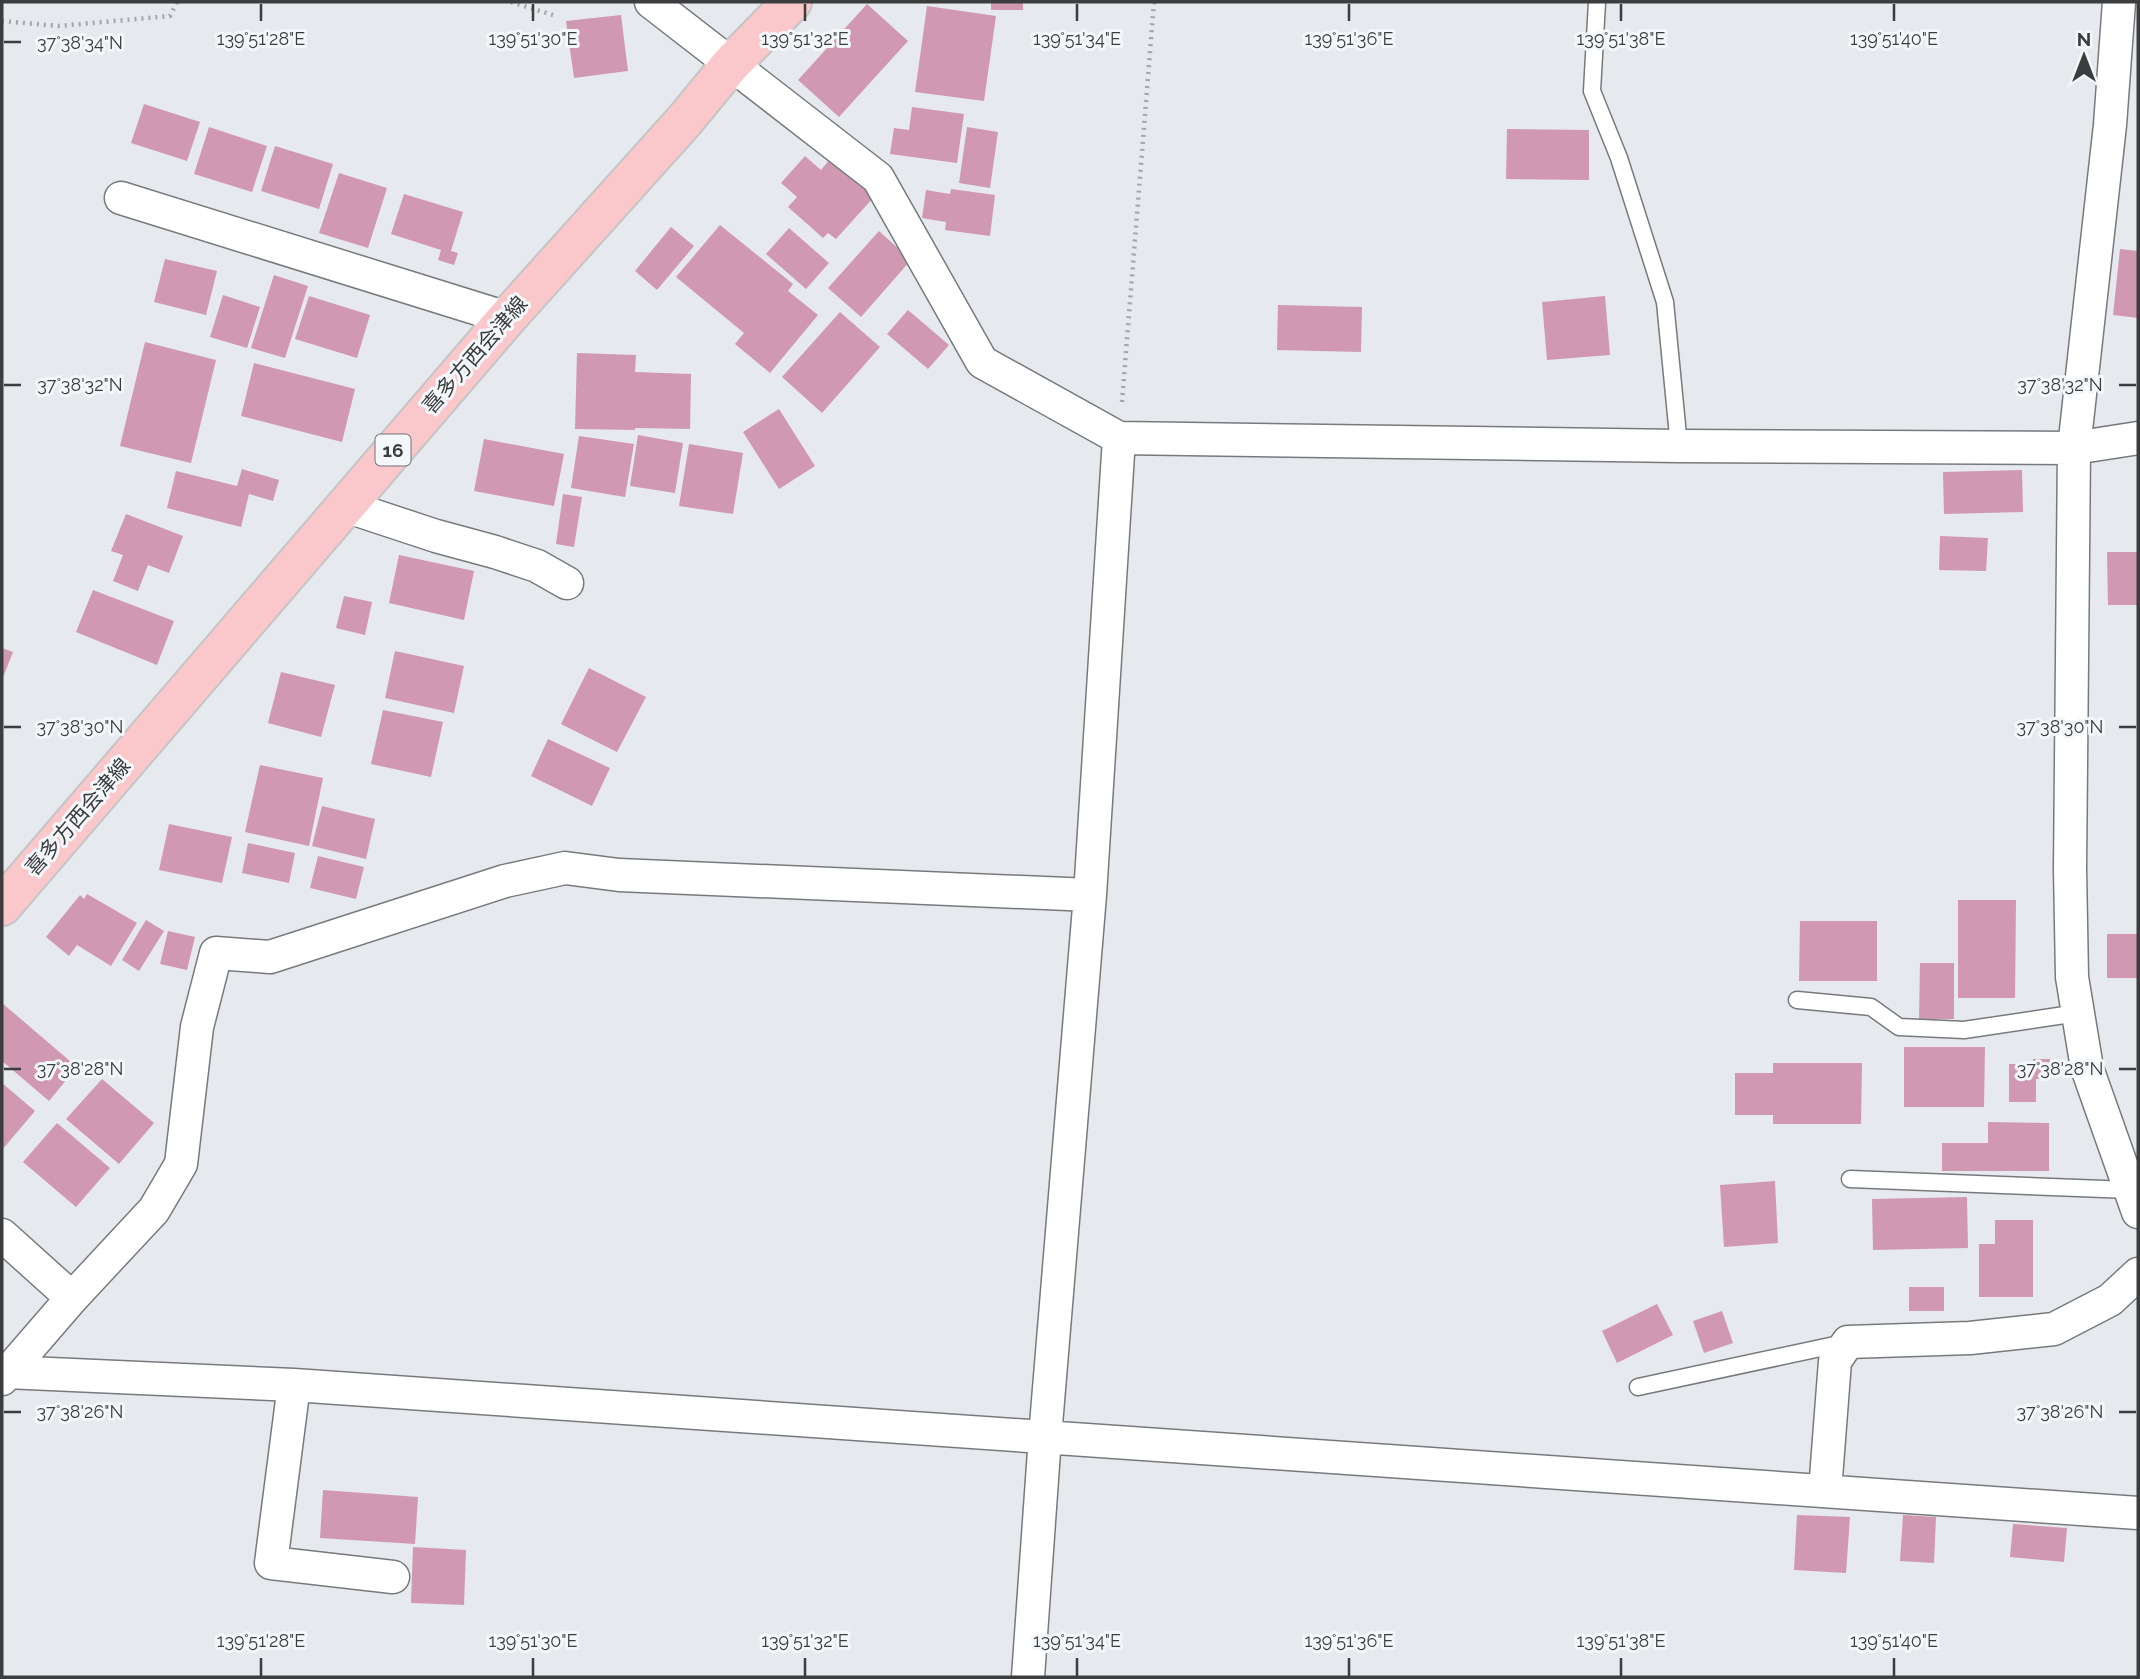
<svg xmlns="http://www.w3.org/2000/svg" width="2140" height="1679" font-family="Raleway,'Noto Sans JP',sans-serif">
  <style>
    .building { fill: #d199b1 }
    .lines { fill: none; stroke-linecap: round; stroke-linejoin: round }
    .lane-casing { stroke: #777a7d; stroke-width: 19 }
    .street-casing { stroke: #777a7d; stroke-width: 35 }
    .primary-casing { stroke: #c4c5c5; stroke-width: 42 }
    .path { stroke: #a3a5a8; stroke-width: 4.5; stroke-dasharray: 2 5; stroke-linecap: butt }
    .lane { stroke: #fff; stroke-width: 16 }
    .street { stroke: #fff; stroke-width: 32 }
    .primary { stroke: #fac7cb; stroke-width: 38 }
    .ticks { fill: none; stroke: #3c3d3e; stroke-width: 2.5 }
    .labels { text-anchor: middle; stroke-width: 6; stroke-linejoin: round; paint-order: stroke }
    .shield { fill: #f3f7fa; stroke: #737576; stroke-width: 2 }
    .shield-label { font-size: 19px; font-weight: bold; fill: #3c3d3e }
    .street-label { font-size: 21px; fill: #3c3d3e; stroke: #f3f7fa }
    .ticks-label { font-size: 18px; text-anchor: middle; fill: #3c3d3e; stroke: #f3f7fa; stroke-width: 6; stroke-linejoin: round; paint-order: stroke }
  </style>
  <rect width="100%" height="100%" fill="#e6e9ed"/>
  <path class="building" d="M991 2H1023V10H991Z
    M867 4 908 41 839 117 798 80Z
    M927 6 996 16 984 101 915 92Z
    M621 15 628 71 574 78 566 21Z
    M144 104 200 122 187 161 131 143Z
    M912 107 964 114 957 163 890 154 894 128 909 130Z
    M209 127 267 146 252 192 194 174Z
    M967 127 998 132 990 188 959 183Z
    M1507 129 1589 130V180L1506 179Z
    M275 146 333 164 319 209 261 191Z
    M834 154 870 185 865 190 874 197 836 239 828 233 823 238 788 207 797 197 781 183 805 156 821 170Z
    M339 173 387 188 368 248 319 233Z
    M951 189 995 195 990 236 945 230 946 222 922 218 926 190 950 194Z
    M404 194 463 212 451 251 458 253 454 265 438 260 441 250 391 234Z
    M720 225 793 284 788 291 818 315 770 373 735 344 744 333 676 277Z
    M671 227 694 246 657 290 635 271Z
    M789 228 829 263 806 289 766 254Z
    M879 231 911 260 861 317 828 288Z
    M2120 249 2138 251V318L2113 315Z
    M165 259 217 271 206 315 154 302Z
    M274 275 308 286 285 358 251 348Z
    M223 295 260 307 247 348 210 337Z
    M309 296 370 315 357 358 295 339Z
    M1605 296 1610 355 1547 360 1542 302Z
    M1278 305 1362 307 1361 352 1277 350Z
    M908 310 949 345 928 369 887 334Z
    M840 312 880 347 822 413 782 377Z
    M145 342 216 360 191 463 120 446Z
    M577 353 636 355 635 372 691 374 690 429 635 428V430L575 429Z
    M254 363 355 389 342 442 241 416Z
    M779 409 815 466 779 489 743 432Z
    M638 435 683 443 675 493 630 486Z
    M579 436 634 444 625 497 571 488Z
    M484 439 564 454 554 506 474 491Z
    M689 444 743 453 733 514 679 506Z
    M242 469 279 480 273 501 249 494 241 527 167 508 176 471 237 486Z
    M2022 470 2023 512 1944 514 1943 472Z
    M563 494 582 497 574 547 556 544Z
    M126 514 183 536 169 573 148 565 138 591 113 581 123 555 111 551Z
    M1940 536 1988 538 1986 571 1939 570Z
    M2107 552H2138V605H2108Z
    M399 555 474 571 464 620 389 603Z
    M93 590 174 621 157 665 76 632Z
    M344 596 372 602 365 635 336 628Z
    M2 648 13 652 2 680Z
    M395 651 464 666 454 713 385 698Z
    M589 668 646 697 617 752 561 724Z
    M281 672 335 685 321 737 268 723Z
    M383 710 443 722 431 777 371 764Z
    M548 739 610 768 592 806 531 776Z
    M260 765 323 778 309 846 245 832Z
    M322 806 375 819 366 859 312 846Z
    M169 824 232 837 222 883 159 870Z
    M248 843 295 853 289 883 242 873Z
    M318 856 364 867 356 899 310 888Z
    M87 894 137 923 111 966 77 945 69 956 46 937 80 895 84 899Z
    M1958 900H2016L2015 998H1958Z
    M146 920 164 931 139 971 122 960Z
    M1800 921H1877V981H1799Z
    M168 931 195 937 187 970 160 964Z
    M2107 934H2138V978H2107Z
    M1920 963H1954V1019H1919Z
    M2 1003 77 1067 49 1101 2 1061Z
    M1904 1047H1985L1984 1107H1904Z
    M2033 1059H2050V1079H2036V1102H2009V1064H2033Z
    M1773 1063H1862L1861 1124H1773V1115H1735V1073H1773Z
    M102 1079 154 1123 119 1164 66 1119Z
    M2 1083 35 1111 2 1150Z
    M1988 1122 2049 1123V1171H1942V1143H1988Z
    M57 1123 110 1168 76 1207 23 1162Z
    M1775 1181 1778 1243 1724 1247 1720 1185Z
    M1967 1197 1968 1248 1873 1250 1872 1199Z
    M1995 1220H2033V1297H1979V1244H1995Z
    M1909 1287H1944V1311H1909Z
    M1657 1304 1673 1335 1617 1363 1602 1331Z
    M1722 1311 1733 1343 1704 1353 1693 1321Z
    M323 1490 418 1497 415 1544 320 1538Z
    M1797 1515 1850 1517 1846 1573 1794 1570Z
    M1903 1515 1936 1517 1934 1563 1900 1561Z
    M2013 1524 2067 1528 2064 1562 2010 1557Z
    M413 1547 466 1550 464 1605 411 1603Z"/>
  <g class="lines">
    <g class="lane-casing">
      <path id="lane" d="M1597 2 1592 91 1619 158 1665 302 1679 446
        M1797 1000 1871 1007 1899 1027 1964 1030 2078 1013
        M1850 1179 2130 1190
        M1638 1387 1844 1343"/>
    </g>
    <g class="street-casing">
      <path id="street" d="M651 2 878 178 982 362 1119 438 1679 446 2074 448 2138 438
        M2119 2 2110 125 2074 448 2070 869 2072 977 2087 1068 2138 1212
        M121 198 507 318
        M345 506 436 536 495 552 537 566 567 583
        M2 1235 72 1298
        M6 1372 294 1385 2138 1513
        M2 1379 72 1298 154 1210 181 1164 197 1027 216 953 270 957 505 881 565 868 619 875 1090 895
        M294 1385 271 1563 393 1577
        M1825 1491 1835 1361 1848 1342 1970 1338 2054 1329 2110 1300 2138 1274
        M1028 1677 1045 1437 1090 895 1119 438"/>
    </g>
    <g class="primary-casing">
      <path id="primary" d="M2 906 507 318 685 120 731 64 792 2"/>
    </g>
    <path class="path" d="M511 2 553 15
      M2 21 58 26 170 16 177 2
      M1122 402 1154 2"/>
    <use href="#lane" class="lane"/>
    <use href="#street" class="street"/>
    <use href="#primary" class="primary"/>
  </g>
  <path class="ticks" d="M261 4V21M533 4V21M805 4V21M1077 4V21M1349 4V21M1621 4V21M1894 4V21M4 42H21M4 385H21M2119 385H2136M4 727H21M2119 727H2136M4 1069H21M2119 1069H2136M4 1412H21M2119 1412H2136M261 1658V1676M533 1658V1676M805 1658V1676M1077 1658V1676M1349 1658V1676M1621 1658V1676M1894 1658V1676"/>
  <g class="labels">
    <rect class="shield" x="375.5" y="434.5" width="35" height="31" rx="5"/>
    <g class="shield-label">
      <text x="393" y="457">16</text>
    </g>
    <g class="street-label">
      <text transform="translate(475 355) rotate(-49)" y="7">喜多方西会津線</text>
      <text transform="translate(78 817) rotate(-49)" y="7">喜多方西会津線</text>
    </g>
  </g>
  <g class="ticks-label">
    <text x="261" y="45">139°51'28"E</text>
    <text x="533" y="45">139°51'30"E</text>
    <text x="805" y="45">139°51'32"E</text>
    <text x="1077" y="45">139°51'34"E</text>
    <text x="1349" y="45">139°51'36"E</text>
    <text x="1621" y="45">139°51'38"E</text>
    <text x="1894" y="45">139°51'40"E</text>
    <text x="80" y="49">37°38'34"N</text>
    <text x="80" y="391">37°38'32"N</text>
    <text x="2060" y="391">37°38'32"N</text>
    <text x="80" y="733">37°38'30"N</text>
    <text x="2060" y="733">37°38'30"N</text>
    <text x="80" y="1075">37°38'28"N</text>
    <text x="2060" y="1075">37°38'28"N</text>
    <text x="80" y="1418">37°38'26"N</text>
    <text x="2060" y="1418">37°38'26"N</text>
    <text x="261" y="1647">139°51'28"E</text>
    <text x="533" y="1647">139°51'30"E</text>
    <text x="805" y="1647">139°51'32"E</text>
    <text x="1077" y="1647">139°51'34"E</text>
    <text x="1349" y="1647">139°51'36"E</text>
    <text x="1621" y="1647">139°51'38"E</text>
    <text x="1894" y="1647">139°51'40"E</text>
  </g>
  <rect width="2140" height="1679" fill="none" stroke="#3c3d3e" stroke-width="7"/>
  <g transform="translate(2084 56)" stroke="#f3f7fa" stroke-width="5" paint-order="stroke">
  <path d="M0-5L12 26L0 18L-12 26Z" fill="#3c3d3e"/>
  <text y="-10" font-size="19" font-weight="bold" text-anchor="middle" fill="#3c3d3e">N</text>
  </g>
</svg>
